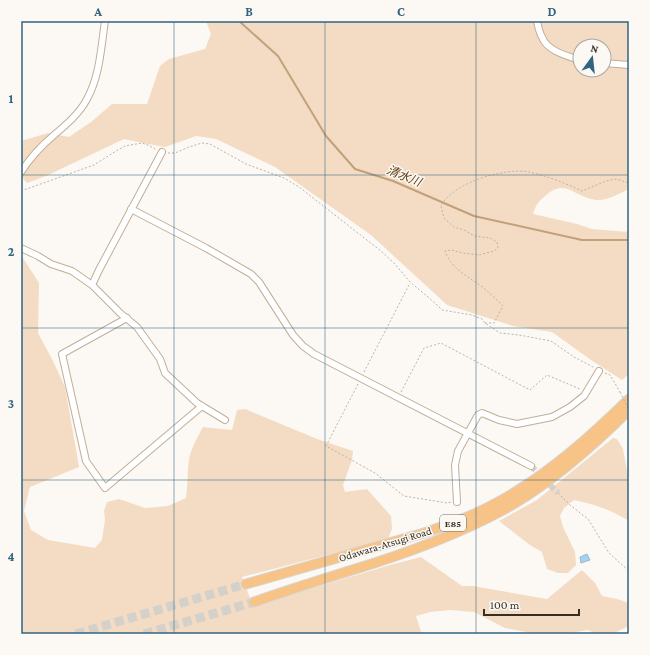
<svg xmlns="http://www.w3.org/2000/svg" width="650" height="655" font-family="'Crimson Pro','Noto Sans JP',serif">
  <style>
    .green { fill: #f3dcc3; fill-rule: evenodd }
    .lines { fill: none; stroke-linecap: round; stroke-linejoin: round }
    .stream { stroke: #c2a07a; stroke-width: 2 }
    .building { fill: #a3d2f2; stroke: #9eb9ca }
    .minor-tunnel { stroke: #d4d0ca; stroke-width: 6; stroke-dasharray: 6 3; stroke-linecap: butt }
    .highway-tunnel { stroke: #d4d0ca; stroke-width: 9; stroke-dasharray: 9 4.5; stroke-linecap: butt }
    .minor-casing { stroke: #c2ae98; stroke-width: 8 }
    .highway-casing { stroke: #d7d5d3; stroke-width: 11 }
    .path { stroke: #b9b3ad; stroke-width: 1; stroke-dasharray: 2 2; stroke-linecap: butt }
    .minor { stroke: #fff; stroke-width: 6 }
    .highway { stroke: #f7c386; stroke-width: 9 }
    .path-bridge { stroke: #b9b3ad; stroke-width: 1; stroke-dasharray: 2 2; stroke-linecap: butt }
    .grid { fill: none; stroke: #326381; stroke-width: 1; stroke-opacity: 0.55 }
    .labels { text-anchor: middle; stroke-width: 3; stroke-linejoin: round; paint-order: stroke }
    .shield { fill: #fcf8f3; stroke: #716b63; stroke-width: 1 }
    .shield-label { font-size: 10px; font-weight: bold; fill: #362e25 }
    .street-label { font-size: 11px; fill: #362e25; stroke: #fcf8f3 }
    .water-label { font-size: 12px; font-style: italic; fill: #624010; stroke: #fcf8f3 }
    .neatline { fill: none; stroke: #326381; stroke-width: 1.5 }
    .grid-label { font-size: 13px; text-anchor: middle; font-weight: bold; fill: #326381 }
  </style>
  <rect width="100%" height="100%" fill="#fcf8f3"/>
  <path class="green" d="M206 21H629V189C620 193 610 199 600 200 597 201 594 199 591 199 571 194 565 179 545 196 539 201 535 206 533 214L577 224 592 229 629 232V374L622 380 591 360 552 332 513 326 447 305 371 235 275 167 216 139 196 136 165 147 143 143 124 139 46 176 27 183 21 176V141L48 133 69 137 91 122 112 104H147L160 66 169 59 205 49 211 34ZM580 46H604V70H580Z
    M21 257 25 261 39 283 38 333 52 359 65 387 79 467 30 487 24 511 31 530 48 540 95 548 102 540 105 520 104 511 107 502 119 499 145 508 168 506 186 498C188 485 187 472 189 459 191 449 198 436 203 427L232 430 237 410 245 409 317 439 353 451 352 460 343 485 345 492 367 489 391 516 392 529 388 539 242 577 253 606 390 565 421 557 462 586H473L547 599 582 570 595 583 602 596 617 599 629 603V626L612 634H597L588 630 563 634H536L505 628 474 612 450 610 430 612 416 616 421 632 425 634H21Z
    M613 438 617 439 623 449 628 476H629V521C612 510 594 504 574 500L564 508 560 516 563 527 575 552 576 565 568 573H558L547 569 542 552 530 545 499 521 537 500Z"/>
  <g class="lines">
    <path class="stream" d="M239 21 278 56 326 136 355 169 393 181 474 216 582 240H629"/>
  </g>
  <path class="building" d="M587 554 590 560 581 563 580 557Z"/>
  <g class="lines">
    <path class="minor-tunnel" d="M531 466 558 493"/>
    <path class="highway-tunnel" d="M76 634 246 584
      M144 634 254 602"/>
    <g class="minor-casing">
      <path id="minor" d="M537 21C538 26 539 32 542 37 547 51 567 56 580 60
        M604 63 629 65
        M21 172C30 158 41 146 54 135 66 125 80 113 87 99 100 76 101 47 105 21
        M131 209 206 248 251 274 259 282 293 335 303 346 314 354 531 466
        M21 248 38 256 51 264 72 271 92 285 120 313 137 327 160 359 165 373 197 403 225 420
        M92 285 99 270 162 152
        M127 318 62 354 86 461 105 488 202 406
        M457 502 455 465 458 451 478 415 482 413 499 420 517 424 552 417 570 407 584 396 599 371"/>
    </g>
    <g class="highway-casing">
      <path id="highway" d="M246 584 424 533C450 524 476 515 500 501 549 474 590 437 629 399
        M254 602C285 591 317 581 349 571 402 555 455 536 503 510 550 484 591 448 629 410"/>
    </g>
    <path class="path" d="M168 153H175L189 147 202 143 210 144 246 164 284 178 299 187 381 251 395 264 410 282 434 302 442 310 472 315 482 319 485 323 500 333 519 335 551 341 574 357 593 367
      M21 191 94 165 116 151 125 146 142 143 148 145 155 149
      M485 323H494L503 306C496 299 489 292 481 286 467 276 451 268 445 251L452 250 463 253 479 255 494 251 498 248 497 242 490 238 475 236 464 230 454 227 444 218 441 206C452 183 505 167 529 172 547 176 565 183 582 191L606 181 616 179 629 183
      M364 372 410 283
      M605 373 610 375 620 392
      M358 384 326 446 375 473 404 496 447 503 452 502
      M401 392 424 348 441 343 530 390 547 375 580 389
      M558 493 570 505 588 519 609 553 629 571
      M576 634H579"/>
    <use href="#minor" class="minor"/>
    <use href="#highway" class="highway"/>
    <path class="path-bridge" d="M620 392 629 410"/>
  </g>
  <path class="grid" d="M174 21V634M325 21V634M476 21V634M21 175H629M21 328H629M21 480H629"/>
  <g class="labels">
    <rect class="shield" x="440" y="515" width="26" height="16" rx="3"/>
    <g class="shield-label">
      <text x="453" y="527">E85</text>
    </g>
    <g class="street-label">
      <text transform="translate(385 544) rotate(-17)" y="4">Odawara-Atsugi Road</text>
    </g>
    <g class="water-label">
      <text transform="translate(404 176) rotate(22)" y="4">清水川</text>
    </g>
  </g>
  <rect width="650" height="655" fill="none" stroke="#fcf8f3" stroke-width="44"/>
  <g transform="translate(592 58) rotate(15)"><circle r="19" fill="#fcf8f3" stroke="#ada7a1"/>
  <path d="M0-3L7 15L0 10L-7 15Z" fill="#326381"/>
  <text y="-6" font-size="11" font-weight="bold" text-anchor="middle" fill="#362e25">N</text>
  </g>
  <path d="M484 609v6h95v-6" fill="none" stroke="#362e25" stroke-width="2"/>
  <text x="490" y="609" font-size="12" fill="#362e25" stroke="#fcf8f3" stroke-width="3" paint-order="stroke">100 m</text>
  <rect x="22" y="22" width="606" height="611" class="neatline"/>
  <g class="grid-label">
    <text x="98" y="16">A</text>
    <text x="249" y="16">B</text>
    <text x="401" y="16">C</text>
    <text x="552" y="16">D</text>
    <text x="11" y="103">1</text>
    <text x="11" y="256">2</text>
    <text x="11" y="408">3</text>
    <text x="11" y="561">4</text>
  </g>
</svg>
